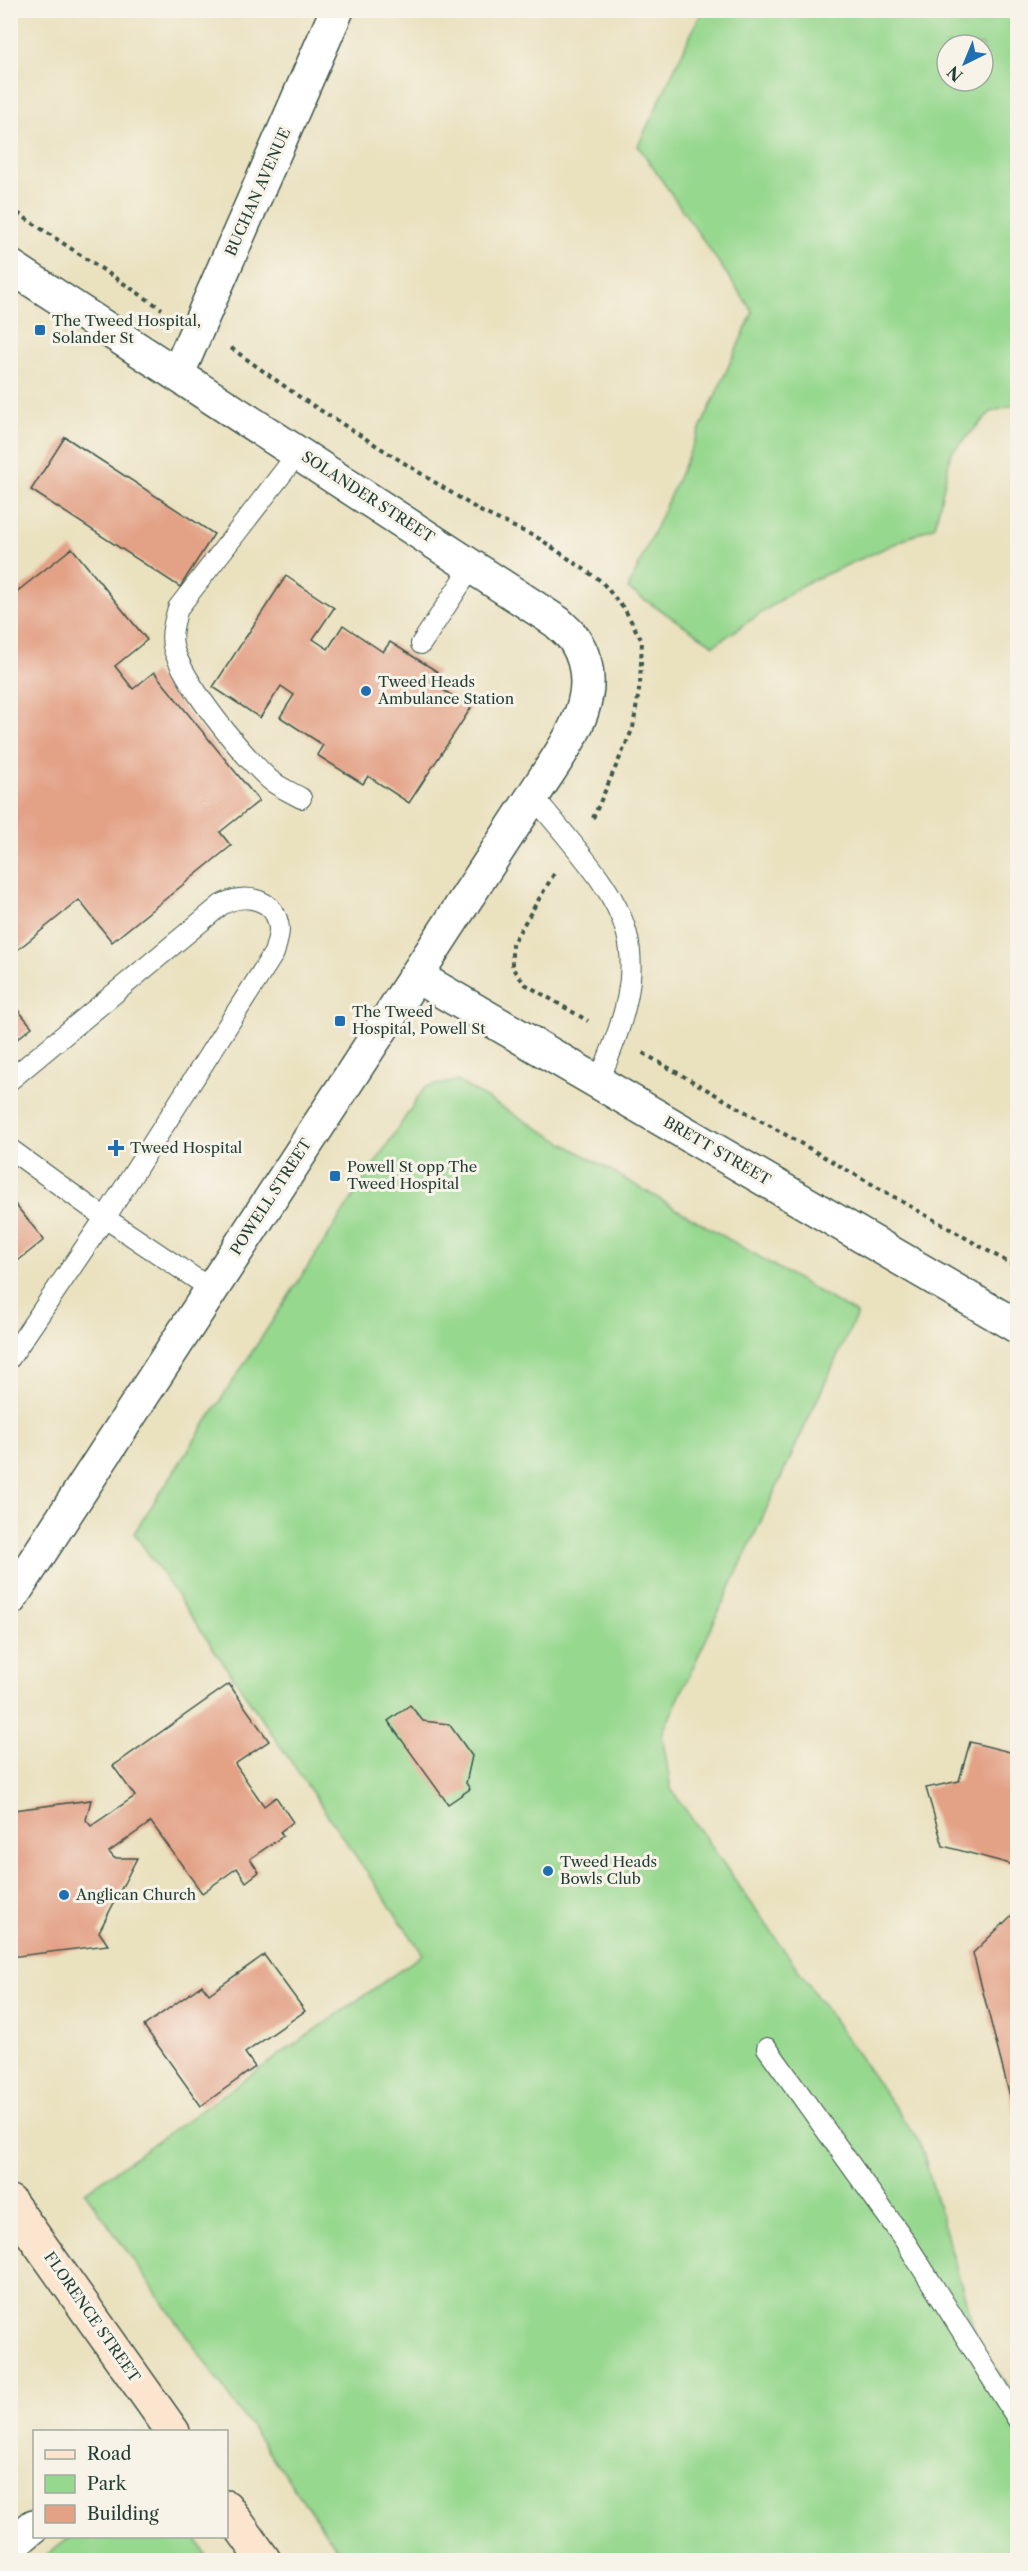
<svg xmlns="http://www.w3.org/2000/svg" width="1028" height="2571" font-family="'Libre Caslon Text',serif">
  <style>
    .green { fill: #97d88f; stroke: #5b8a62; stroke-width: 1.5; fill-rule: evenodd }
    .building { fill: #e3a186 }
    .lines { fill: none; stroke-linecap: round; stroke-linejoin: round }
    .lane-casing { stroke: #3d5649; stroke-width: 22 }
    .street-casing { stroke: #3d5649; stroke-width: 36 }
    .secondary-casing { stroke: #3d5649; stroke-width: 36 }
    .path { stroke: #3d5649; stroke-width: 4; stroke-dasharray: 4.5 4.5; stroke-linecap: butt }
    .lane { stroke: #fff; stroke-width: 20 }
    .street { stroke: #fff; stroke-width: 33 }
    .secondary { stroke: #fce5cf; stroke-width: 33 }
    .poi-dot { fill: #1f6fb2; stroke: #f7f3e8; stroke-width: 2 }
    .labels { text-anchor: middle; stroke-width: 6; stroke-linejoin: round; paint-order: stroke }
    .street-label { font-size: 15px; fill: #1f3d34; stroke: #f7f3e8 }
    .poi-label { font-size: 15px; fill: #1f3d34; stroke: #f7f3e8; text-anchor: start }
  </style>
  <rect width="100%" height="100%" fill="#f7f3e8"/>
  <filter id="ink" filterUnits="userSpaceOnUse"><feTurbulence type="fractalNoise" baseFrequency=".0167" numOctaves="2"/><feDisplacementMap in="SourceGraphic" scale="12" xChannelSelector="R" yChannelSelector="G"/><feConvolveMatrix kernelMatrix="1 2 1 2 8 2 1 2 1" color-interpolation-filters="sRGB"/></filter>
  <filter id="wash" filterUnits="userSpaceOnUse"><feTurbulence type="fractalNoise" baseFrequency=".008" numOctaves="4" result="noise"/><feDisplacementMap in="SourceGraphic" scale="24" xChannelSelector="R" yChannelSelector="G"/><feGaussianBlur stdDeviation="1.35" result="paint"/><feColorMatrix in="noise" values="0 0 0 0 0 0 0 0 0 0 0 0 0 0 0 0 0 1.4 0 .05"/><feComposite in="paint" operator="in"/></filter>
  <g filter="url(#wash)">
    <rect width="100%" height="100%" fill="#eae1bf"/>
    <path class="green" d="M702 11H1018L1017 404 991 412 951 453 935 526 804 584 714 645 628 589 753 312 638 146ZM947 45H983V81H947Z
      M457 1081 857 1314 662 1734 671 1789 920 2143 978 2342 1017 2400V2560H345L85 2192 423 1954 134 1533 425 1087Z
      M69 2537H195L203 2549 207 2560H40Z"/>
    <g id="blocks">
      <path class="building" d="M65 437 214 534 180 587 31 490Z
        M72 548 147 640 115 666 133 689 154 672 259 801 220 832 231 846 112 942 79 900 10 956V597Z
        M286 576 334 608 313 639 328 649 343 625 383 652 390 642 438 672 431 682 471 708 409 803 368 776 363 784 317 755 323 745 280 717 294 695 281 686 260 718 213 687Z
        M10 1000 32 1027 10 1045Z
        M10 1198 44 1240 10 1267Z
        M229 1684 269 1741 235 1764 264 1806 276 1797 293 1822 280 1832 283 1836 250 1859 259 1872 246 1882 237 1868 202 1893 151 1822 109 1852 114 1858H137L99 1932 108 1945 10 1957V1806L14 1810 91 1800 86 1820 91 1826 135 1796 113 1766Z
        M410 1705 423 1721 449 1724 472 1756 466 1783 470 1789 448 1804 388 1721Z
        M970 1742 1018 1754V1866L943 1846 926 1788 959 1781Z
        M1012 1915 1018 1917 1017 2124 973 1953Z
        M264 1955 305 2011 245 2053 255 2067 201 2106 144 2026 202 1985 209 1994Z"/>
    </g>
  </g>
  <g filter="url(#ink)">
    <use href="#blocks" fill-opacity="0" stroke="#3d5649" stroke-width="1.5"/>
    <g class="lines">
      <g class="lane-casing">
        <path id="lane" d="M299 452 178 608C174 623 169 637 175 653 191 692 238 750 269 779 278 787 291 792 301 798
          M421 644 473 565
          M533 796C626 908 663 937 598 1082
          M10 1080 221 905C244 892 277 898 279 929 279 937 276 946 274 953L105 1218 10 1358
          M10 1149 105 1218 211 1289
          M767 2048 903 2238 1018 2420"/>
      </g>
      <g class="street-casing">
        <path id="street" d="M10 266 557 622C563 628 572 635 576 642 609 697 561 751 533 796L10 1599
          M178 373 337 10
          M416 976 1018 1327
          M10 2546 34 2526"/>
      </g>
      <g class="secondary-casing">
        <path id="secondary" d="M10 2202 173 2432
          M226 2507 264 2560"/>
      </g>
      <path class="path" d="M10 208 162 309
        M231 348 301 398 482 512 540 539 601 581 625 610 642 641 640 684 633 728 593 818
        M554 874 512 944V968L525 984 588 1021
        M643 1053 1018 1268"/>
      <use href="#lane" class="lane"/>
      <use href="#street" class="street"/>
      <use href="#secondary" class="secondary"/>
    </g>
  </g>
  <g class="poi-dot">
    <rect x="34" y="324" width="12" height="12" rx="3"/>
    <circle cx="366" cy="691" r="6"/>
    <rect x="334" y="1015" width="12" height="12" rx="3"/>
    <path d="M113 1139h6v6h6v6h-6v6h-6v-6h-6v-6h6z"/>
    <rect x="329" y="1170" width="12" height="12" rx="3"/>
    <circle cx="548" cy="1871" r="6"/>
    <circle cx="64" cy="1895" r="6"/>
  </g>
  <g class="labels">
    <g class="street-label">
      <text transform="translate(258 192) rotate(-66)" y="5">BUCHAN AVENUE</text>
      <text transform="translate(368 497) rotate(33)" y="5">SOLANDER STREET</text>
      <text transform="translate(717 1151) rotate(30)" y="5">BRETT STREET</text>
      <text transform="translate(271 1197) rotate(-57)" y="5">POWELL STREET</text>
      <text transform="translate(92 2317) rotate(55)" y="5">FLORENCE STREET</text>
    </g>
    <g class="poi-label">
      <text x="52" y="326">The Tweed Hospital,<tspan x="52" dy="17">Solander St</tspan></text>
      <text x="378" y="687">Tweed Heads<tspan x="378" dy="17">Ambulance Station</tspan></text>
      <text x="352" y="1017">The Tweed<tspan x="352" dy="17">Hospital, Powell St</tspan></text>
      <text x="130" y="1153">Tweed Hospital</text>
      <text x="347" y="1172">Powell St opp The<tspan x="347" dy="17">Tweed Hospital</tspan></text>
      <text x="560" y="1867">Tweed Heads<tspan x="560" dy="17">Bowls Club</tspan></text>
      <text x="76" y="1900">Anglican Church</text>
    </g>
  </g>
  <rect width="1028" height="2571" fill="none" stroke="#f7f3e8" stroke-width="36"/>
  <rect x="33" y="2430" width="195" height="108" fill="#f7f3e8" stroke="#a1aaa0" stroke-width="1.5"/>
  <rect x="45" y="2450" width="30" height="9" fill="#fce5cf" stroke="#a1aaa0" stroke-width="1.5"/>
  <text x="87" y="2460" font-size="18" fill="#1f3d34">Road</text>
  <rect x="45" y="2475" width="30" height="18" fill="#97d88f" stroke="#a1aaa0" stroke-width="1.5"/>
  <text x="87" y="2490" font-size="18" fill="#1f3d34">Park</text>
  <rect x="45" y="2505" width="30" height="18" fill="#e3a186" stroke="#a1aaa0" stroke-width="1.5"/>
  <text x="87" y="2520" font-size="18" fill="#1f3d34">Building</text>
  <g transform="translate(965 63) rotate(223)"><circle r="28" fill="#f7f3e8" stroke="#a1aaa0" stroke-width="1.5"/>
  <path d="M0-4.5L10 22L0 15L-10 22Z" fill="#1f6fb2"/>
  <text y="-9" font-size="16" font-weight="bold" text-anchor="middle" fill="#1f3d34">N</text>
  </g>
</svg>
